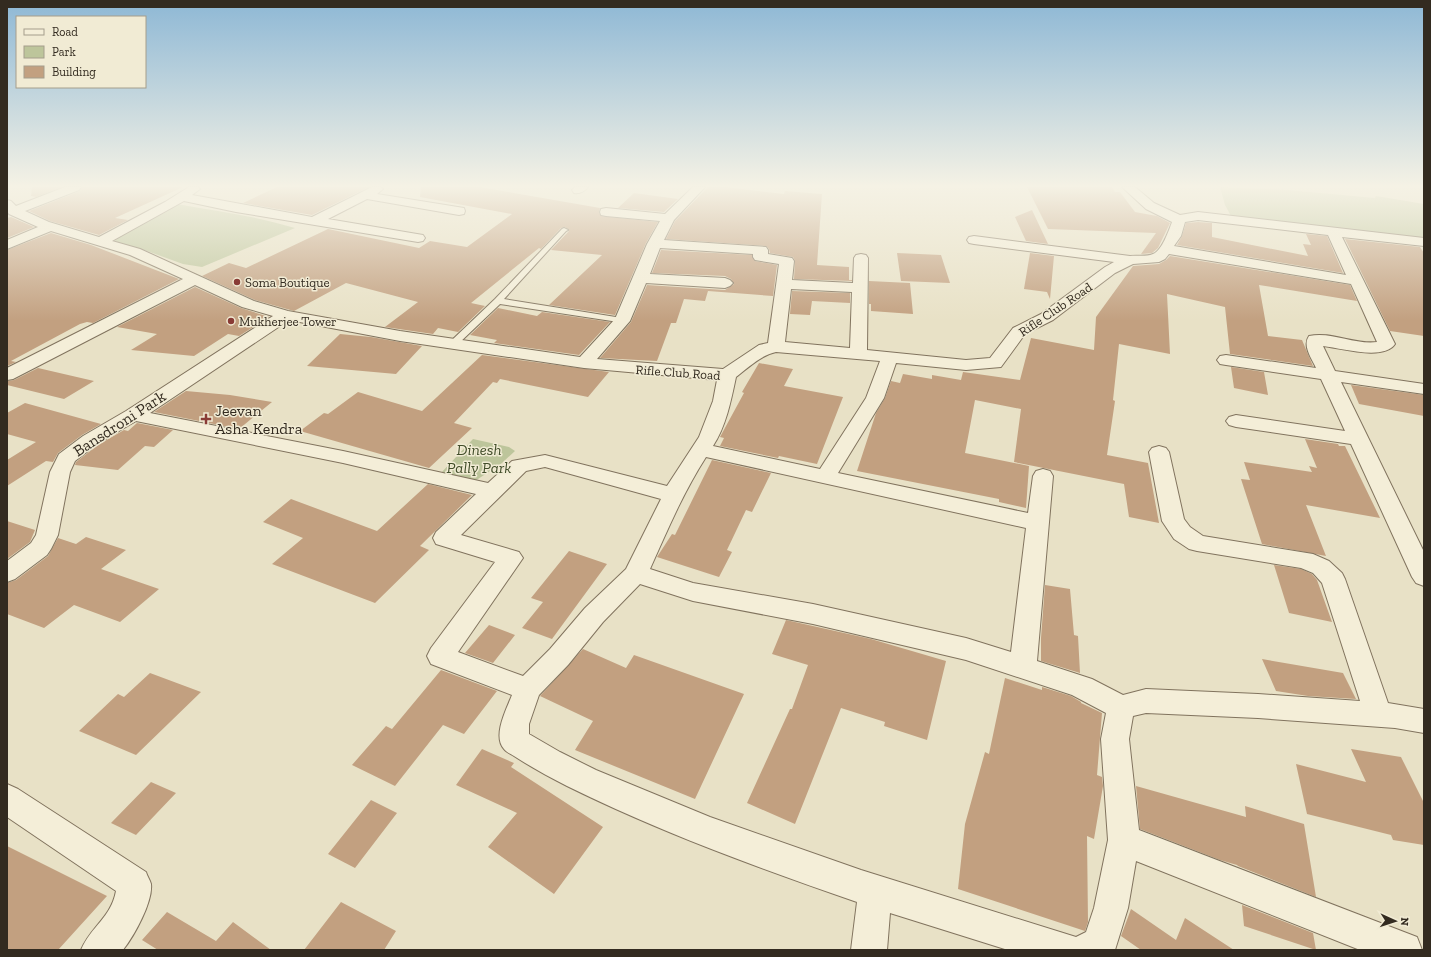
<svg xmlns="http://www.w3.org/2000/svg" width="1431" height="957" font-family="'Zilla Slab',serif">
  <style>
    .green { fill: #bdc59b }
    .building { fill: #c2a080 }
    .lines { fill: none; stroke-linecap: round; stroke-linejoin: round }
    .lane-casing { stroke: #81735e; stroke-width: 2 }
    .street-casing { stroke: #81735e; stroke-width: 2 }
    .lane { fill: #f4eed8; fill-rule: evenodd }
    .street { fill: #f4eed8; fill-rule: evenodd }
    .poi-dot { fill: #893b35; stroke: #f1ebd4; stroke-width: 1.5 }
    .labels { text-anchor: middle; stroke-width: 3; stroke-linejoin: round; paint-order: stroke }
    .far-poi-label { font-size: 13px; fill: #332b20; stroke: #f1ebd4; text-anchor: start }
    .far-street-label { font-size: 13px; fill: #332b20; stroke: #f1ebd4 }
    .poi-label { font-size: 16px; fill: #332b20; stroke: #f1ebd4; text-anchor: start }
    .street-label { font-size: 16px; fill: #332b20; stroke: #f1ebd4 }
    .park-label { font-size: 16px; font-style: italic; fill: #414d29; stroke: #f1ebd4 }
  </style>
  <rect width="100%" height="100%" fill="#e8e1c6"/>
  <path class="green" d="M1220 187 1287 190 1375 198 1376 196 1424 204V240L1244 219 1231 216 1225 205Z
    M177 204C216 211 256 216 295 228L202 267 183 264 147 251 111 240Z
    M473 439 509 447 515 451 502 463 475 481 441 473Z"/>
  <path class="building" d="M32 187H62L36 197 31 196Z
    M82 187H183L115 218 128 220 99 235 50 221 29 211 80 191Z
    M277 187H369L312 215 243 203Z
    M421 187H480L600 208 599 212 601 216 658 222 646 243 615 315 549 305 602 255 551 250 569 231 565 227 561 228 541 249 539 248 471 303 485 306 458 332 438 328 433 334 385 327 418 302 346 283 294 311 255 300 202 276 229 263 246 268 328 229 419 248 430 241 467 247 512 214 420 197Z
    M708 187H725L784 194 785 191 822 194 817 265 849 267V280H852V281L794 279 795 261 793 257 770 253 769 249 766 246 666 239 675 221Z
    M1027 187H1112L1115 192H1120L1135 212 1157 216 1170 223 1158 248 1152 253 1141 254 1156 233 1048 229Z
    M634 193 678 199 664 212 618 208Z
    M1032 210 1048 244 1026 241 1015 217Z
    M11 217 34 227 7 238V218Z
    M1198 222 1212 223V237L1308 256 1303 244 1311 245 1306 234 1327 236 1343 273 1177 245 1182 236 1186 223Z
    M51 233 91 245 179 279 93 323 87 322 80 324 11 361 16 362 7 366V250Z
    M1345 239 1420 247 1424 253V336L1390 331Z
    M661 250 752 255 755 261 777 265 773 296 708 291 705 301 684 299 676 323H671L657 361 600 358 631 322 647 285 725 290 734 284 731 279 725 276 652 273Z
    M897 253 941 255 950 283 901 281Z
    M1030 253 1054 256 1050 299 1047 292 1024 289Z
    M1170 256 1350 285 1357 301 1259 285 1268 336 1302 340 1313 366 1230 354 1225 307 1167 294 1170 354 1119 344 1113 400 1115 401 1107 455 1148 463 1159 523 1129 517 1124 484 1014 462 1021 409 975 400 965 453 1029 466 1026 508 999 502V499L857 471 876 413 885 398 891 381 900 383 903 374 932 379V375L961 380 963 372 1020 380 1031 338 1094 350 1096 317 1133 266 1159 264 1166 260Z
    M869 281 910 283 913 314 871 311V304H869Z
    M195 287 241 308 269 317 239 336 228 334 194 356 131 350 157 334 117 327Z
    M792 291 850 293V303L812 301 810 315 790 314Z
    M498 308 537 316 542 312 610 322 579 355 494 343 497 340 470 335Z
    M340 334 371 337 422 346 396 374 307 366Z
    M482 355 609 372 588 397 500 379 497 383 493 382 454 423 472 428 429 468 300 431 324 413 328 414 358 392 422 411Z
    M759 363 793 369 784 386 843 397 817 464 779 456 778 458 720 446 724 438 720 437 744 393 742 392Z
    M1231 367 1264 372 1268 395 1234 388Z
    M38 368 94 381 64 399 7 385V381L14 380Z
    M1351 385 1424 395V416L1359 404Z
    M186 391 230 395 272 402 239 429 154 412Z
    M25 403 101 424 82 435 58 453 53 462 46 461 7 486V460L36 442 7 434V413Z
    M137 423 173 430 154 447 145 446 118 470 75 465 76 462 98 445 124 430 128 431Z
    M1305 439 1338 444 1339 446H1345L1380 518 1306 505 1326 556 1262 544 1241 479 1250 480 1244 462 1312 472 1309 466 1317 468Z
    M712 460 771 473 752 512 746 510 727 550 732 552 719 577 657 557 672 534 675 535Z
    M428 484 472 495 420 546 429 550 375 603 272 564 303 538 263 522 291 499 377 531Z
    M7 521 35 530 30 542 7 559Z
    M86 537 126 550 101 569 159 589 120 622 74 605 44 628 7 614V583L16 580 48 556 58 538 76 544Z
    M569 551 607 564 552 639 522 628 543 602 531 598Z
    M1274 565 1301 569 1312 574 1317 580 1332 622 1289 613Z
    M1045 585 1070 589 1074 635 1078 636 1080 673 1041 661V638Z
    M786 620 871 639 946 661 927 740 884 726 885 722 841 708 795 824 747 803 790 709H792L808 665 772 654Z
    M489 625 515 635 493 663 465 653Z
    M583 649 626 668 634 655 744 694 695 799 575 750 593 721 540 696Z
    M1262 659 1343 673 1356 699 1308 696 1276 691Z
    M441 670 497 691 464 734 443 725 395 786 352 765 386 726 392 729Z
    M150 673 201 692 136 755 79 731 118 694 124 697Z
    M1005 678 1042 690V687L1071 696 1081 702V703L1102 713 1097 775 1102 777 1103 786 1094 839 1087 836 1088 922 1085 931 958 889 965 824 985 752 989 754Z
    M482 749 514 763 511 767 603 827 554 894 488 847 517 813 456 785Z
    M1351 749 1401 757 1424 803V845L1393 840 1391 835 1307 814 1296 764 1366 782Z
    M151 782 176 793 136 835 111 823Z
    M1136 786 1246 817 1245 806 1304 824 1316 897 1238 866 1237 865 1220 860 1140 829Z
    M371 800 397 813 355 868 328 854Z
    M7 846 107 896 58 950H7Z
    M341 902 396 931 384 950H304Z
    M1242 905 1313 933 1316 950 1244 926Z
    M1131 909 1176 940 1185 918 1234 950H1141L1121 936Z
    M167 912 216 941 233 922 271 950H158L142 940Z"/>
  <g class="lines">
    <g class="lane-casing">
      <path id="lane" d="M564 228 568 230 566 231 504 299 622 318 626 321 625 323 500 304 457 345H451L450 343 451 341 495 299 562 229Z"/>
    </g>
    <g class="street-casing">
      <path id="street" d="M65 187H81L79 190 25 211 49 222 99 237 165 202 189 187H198L200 189 192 195 312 217 372 187H381L383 189 377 194 464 208 465 211 464 214 459 215 367 199 328 219 423 235 425 238 423 241 418 242 236 212 184 201 112 241 140 249 254 301 288 311 400 331 580 357 615 319 647 244 660 221 606 216 601 215 600 212 601 209 606 208 665 214 693 187H705L674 220 664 240 766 247 768 250V254L792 258 794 261 792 280 853 283 854 258 856 255 861 254 866 255 868 258 867 350 966 360 990 358 1013 328 1041 314 1105 267 1114 262 974 244 969 243 967 240 969 237 974 236 1130 256C1137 255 1146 257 1153 254 1162 251 1169 230 1172 222L1146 209 1122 187H1135L1154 203 1180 215 1198 212 1424 238V246L1342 237 1395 344C1384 361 1341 348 1323 346L1335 371 1424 384V394L1341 382 1424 552V586L1416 583 1412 577 1351 444 1236 427 1229 425 1226 421 1229 417 1236 415 1345 431 1321 379 1226 365 1220 364 1217 360 1220 356 1226 355 1316 368C1312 359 1302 346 1309 336 1331 331 1355 345 1377 342L1351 284 1169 254 1165 259 1159 262 1133 264 1115 273 1053 320 1025 334 1001 367 966 370 896 363 884 398 838 473 1028 513 1033 476 1036 471 1043 469 1050 471 1053 476 1037 661 1092 679 1123 695 1146 689 1258 694 1360 701 1322 583 1313 573 1301 568 1197 551 1189 549 1174 539 1162 521 1149 452 1152 448 1159 446 1166 448 1169 452 1184 519 1190 527 1203 536 1313 554 1329 561 1342 573 1345 579 1388 703 1424 709V733L1395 728 1258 718 1146 713 1133 716 1129 739 1139 830 1417 937 1422 950H1360L1136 861 1128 908 1115 950H1008L890 913 887 950H851L857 902C759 868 660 832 567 786 549 777 531 767 514 756 511 754 506 752 504 749 492 736 507 708 512 695L431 664 427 656 431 648 495 562 436 544 433 538 436 532 476 494 343 463 136 421 97 444 75 461 70 472 58 535 51 549 47 555 15 579 7 582V561L31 543 36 535 50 472 59 454 83 436 126 411 273 316 242 307 195 285 13 379 7 380V368L183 279 130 255 51 231 7 249V240L38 227 9 214 7 211V200L11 201 16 206ZM1198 220 1328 235 1346 275 1174 246 1181 236 1185 222ZM660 248 753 254V257L755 260 779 264 768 343 759 345 723 369 597 359 630 321 646 283 725 288 730 286 733 283 730 280 725 278 650 274ZM791 289 852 292 850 348 785 342ZM289 320 400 341 584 368 717 380 713 401 699 437 667 486 545 455 512 461 488 483 343 451 150 413ZM776 352 880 361 866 398 820 469 713 446C726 426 731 401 736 377 748 368 761 355 776 352ZM706 457 1026 528 1011 652 966 638 813 604 693 583 650 569C667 531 683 493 706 457ZM545 467 661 499 626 569 585 608 550 649 523 676 458 652 523 558 519 552 461 535 526 471ZM640 584 693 601 813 624 966 660 1072 695 1106 713 1101 739 1108 840 1094 908 1086 932 1076 937 861 870 710 817 596 770 560 752 529 734V724L539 695 568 665 603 622Z
        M575 187H588C584 192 580 194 574 193L572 190Z
        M7 784 18 789 146 872C147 876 150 880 151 884 153 902 134 936 123 950H81C91 926 111 918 116 891L7 817Z"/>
    </g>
    <use href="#lane" class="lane"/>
    <use href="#street" class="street"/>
  </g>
  <linearGradient id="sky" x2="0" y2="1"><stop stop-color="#8eb8d5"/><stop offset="0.58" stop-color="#f5f2e5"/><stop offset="1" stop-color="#f5f2e5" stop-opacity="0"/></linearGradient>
  <rect width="1431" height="321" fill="url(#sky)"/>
  <g class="poi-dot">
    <circle cx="237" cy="282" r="4"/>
    <circle cx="231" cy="321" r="4"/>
    <path d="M204 413h4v4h4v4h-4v4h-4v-4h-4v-4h4z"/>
  </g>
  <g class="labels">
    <g class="far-poi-label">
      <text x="245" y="287">Soma Boutique</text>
      <text x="239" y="326">Mukherjee Tower</text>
    </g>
    <g class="far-street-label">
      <text transform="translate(1055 309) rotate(-34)" y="5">Rifle Club Road</text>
      <text transform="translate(678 372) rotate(4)" y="5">Rifle Club Road</text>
    </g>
    <g class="poi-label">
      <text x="215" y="416">Jeevan<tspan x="215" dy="18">Asha Kendra</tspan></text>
    </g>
    <g class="street-label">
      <text transform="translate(119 423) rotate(-33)" y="6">Bansdroni Park</text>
    </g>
    <g class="park-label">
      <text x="479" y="455">Dinesh<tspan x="479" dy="18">Pally Park</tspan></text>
    </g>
  </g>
  <rect width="1431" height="957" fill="none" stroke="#332b20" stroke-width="16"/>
  <rect x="16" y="16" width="130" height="72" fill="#f1ebd4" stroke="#a59e8c"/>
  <rect x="24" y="29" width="20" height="6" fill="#f4eed8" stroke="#a59e8c"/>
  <text x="52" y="36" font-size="12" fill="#332b20">Road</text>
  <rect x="24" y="46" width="20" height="12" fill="#bdc59b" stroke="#a59e8c"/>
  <text x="52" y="56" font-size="12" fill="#332b20">Park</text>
  <rect x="24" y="66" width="20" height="12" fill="#c2a080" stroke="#a59e8c"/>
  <text x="52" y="76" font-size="12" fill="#332b20">Building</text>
  <g transform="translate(1395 921) rotate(93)" stroke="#f1ebd4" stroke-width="3" paint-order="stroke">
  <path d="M0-3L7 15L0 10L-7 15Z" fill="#332b20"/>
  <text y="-6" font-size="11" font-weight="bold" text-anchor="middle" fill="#332b20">N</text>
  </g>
</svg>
